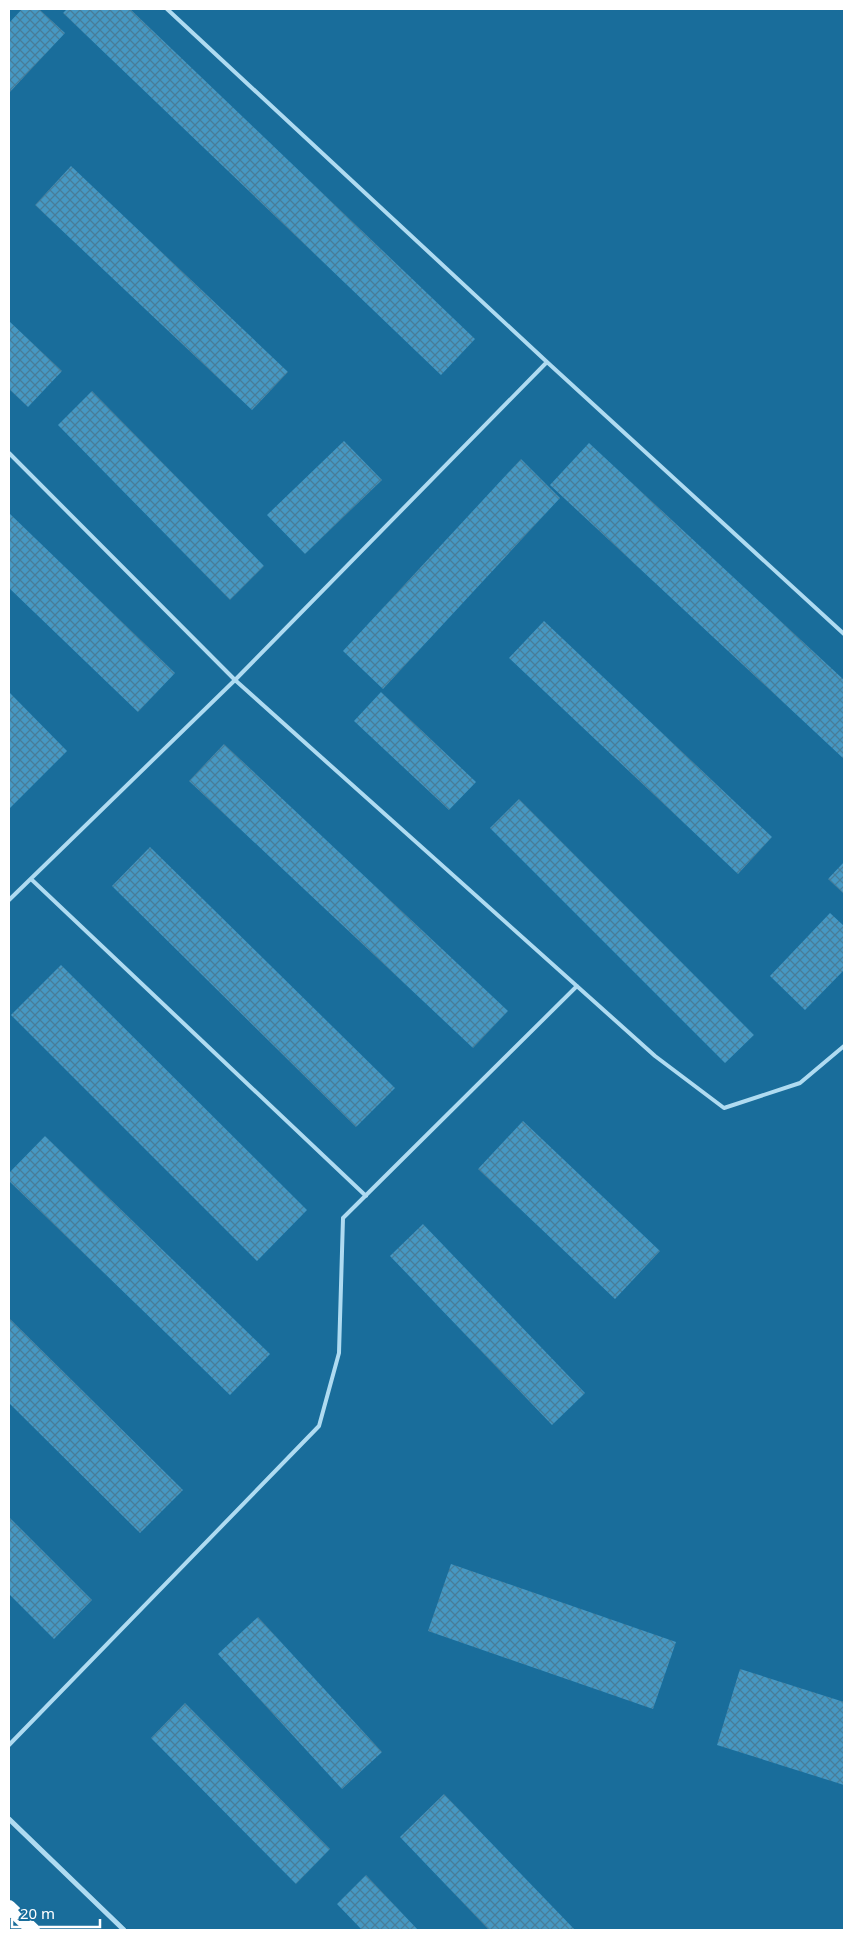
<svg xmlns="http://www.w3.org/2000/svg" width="853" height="1939" font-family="'Noto Sans',sans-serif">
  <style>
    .building { fill: url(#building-cross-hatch) }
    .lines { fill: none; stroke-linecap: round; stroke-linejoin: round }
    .service { stroke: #afdbf1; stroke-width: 4 }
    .minor { stroke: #afdbf1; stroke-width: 5 }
    .trunk { stroke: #fcfeff; stroke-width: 14 }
  </style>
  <defs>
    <pattern id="building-cross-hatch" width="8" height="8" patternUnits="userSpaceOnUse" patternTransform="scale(1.25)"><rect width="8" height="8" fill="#4698c3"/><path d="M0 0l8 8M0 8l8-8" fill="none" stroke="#487d99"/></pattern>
  </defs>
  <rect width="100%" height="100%" fill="#196d9b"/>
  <path class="building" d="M22 9H39L65 33 9 93V23Z
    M67 9H130L475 339 441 375 63 13Z
    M71 166 288 372 252 410 35 205Z
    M9 321 62 371 28 407 9 389Z
    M92 391 264 566 230 600 58 425Z
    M344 441 382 480 305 554 267 515Z
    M589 443 844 680V759L550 485Z
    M521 459 560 498 383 689 343 651Z
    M9 513 175 673 138 712 9 588Z
    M544 621 772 837 738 874 509 658Z
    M9 692 67 751 9 809Z
    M381 692 476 782 449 810 354 721Z
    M224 744 508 1011 473 1048 189 781Z
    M519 799 754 1035 725 1063 490 828Z
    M150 847 395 1088 356 1127 112 886Z
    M844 862V894L828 879Z
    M830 913 844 926V970L805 1010 770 976Z
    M61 965 307 1210 257 1261 11 1015Z
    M523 1121 660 1251 615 1299 478 1169Z
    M45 1136 270 1354 230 1395 9 1181V1173Z
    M423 1224 585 1393 552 1425 390 1256Z
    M9 1318 183 1490 140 1533 9 1403Z
    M9 1517 92 1600 54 1639 9 1594Z
    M451 1564 676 1642 653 1709 428 1631Z
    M258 1617 382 1752 342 1789 218 1654Z
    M740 1669 844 1702V1785L717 1745Z
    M185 1703 330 1849 296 1884 151 1738Z
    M444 1794 575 1930H489L400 1837Z
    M366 1875 418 1930H362L337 1904Z"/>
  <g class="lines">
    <path class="service" d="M167 9 547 362
      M9 453 235 680 655 1056 724 1108 800 1083 844 1046
      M31 879 366 1196
      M9 900 235 680 547 362 844 634
      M9 1745 319 1426 339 1353 343 1218 577 986"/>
    <path class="minor" d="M9 1819 124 1930"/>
    <path class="trunk" d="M9 1907 33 1930"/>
  </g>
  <rect width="853" height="1939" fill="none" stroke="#ffffff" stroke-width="20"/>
  <path d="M12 1919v8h88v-8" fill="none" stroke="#ffffff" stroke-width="2.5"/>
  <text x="20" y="1919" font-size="15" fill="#ffffff" stroke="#196d9b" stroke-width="4" paint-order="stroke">20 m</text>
</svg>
